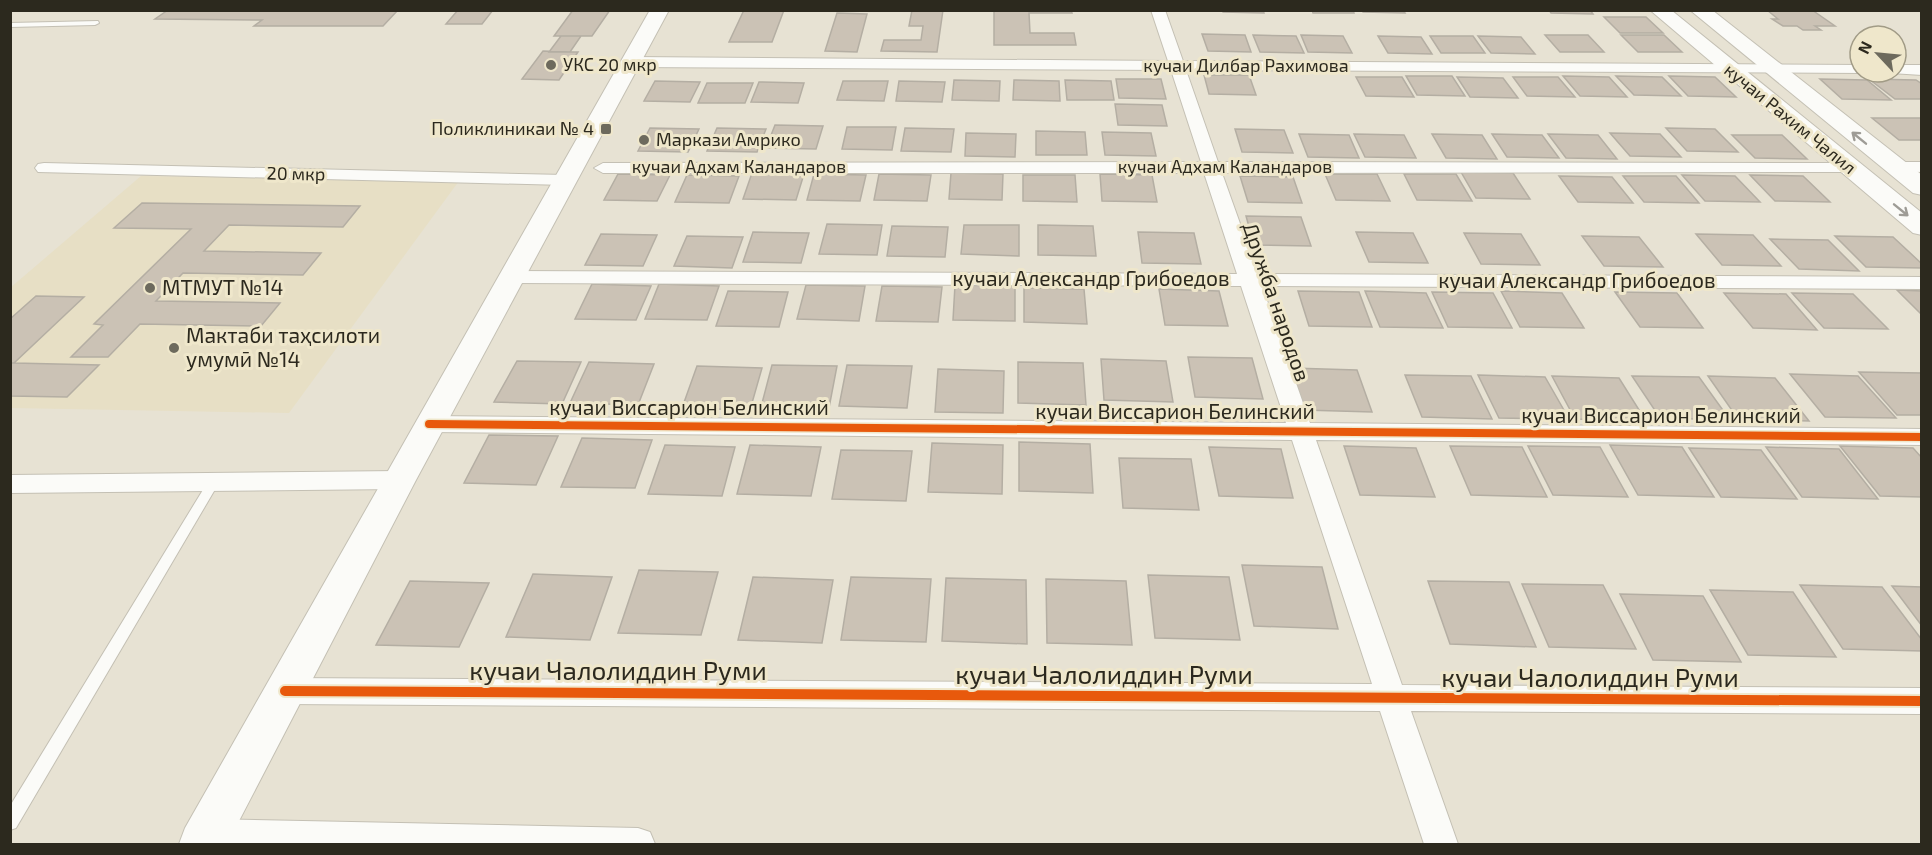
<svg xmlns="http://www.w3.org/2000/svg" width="1932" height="855" font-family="'Exo 2',sans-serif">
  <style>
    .built { fill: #e7dfc5 }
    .building { fill: #cbc2b5; stroke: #b4aea3; stroke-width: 1.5 }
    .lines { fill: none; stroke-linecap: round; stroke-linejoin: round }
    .lane-casing { stroke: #c4c0b4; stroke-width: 2 }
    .street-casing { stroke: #c4c0b4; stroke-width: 2 }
    .secondary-casing { stroke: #c4c0b4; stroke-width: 2 }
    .lane { fill: #fbfbf8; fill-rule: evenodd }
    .street { fill: #fbfbf8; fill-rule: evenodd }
    .secondary { fill: #fbfbf8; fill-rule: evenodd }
    .cycleway-far1-casing { stroke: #efe7cb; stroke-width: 11 }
    .cycleway-casing { stroke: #efe7cb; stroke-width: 14 }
    .cycleway-far1 { stroke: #e8590c; stroke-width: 8 }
    .cycleway { stroke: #e8590c; stroke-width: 10 }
    .oneway { stroke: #9e9c96 }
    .poi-dot { fill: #6d6a5d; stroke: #efe7cb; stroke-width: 2 }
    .labels { text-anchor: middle; stroke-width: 6; stroke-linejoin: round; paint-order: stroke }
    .far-poi-label { font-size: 18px; fill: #2c291e; stroke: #efe7cb; text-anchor: start }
    .far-street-label { font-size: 18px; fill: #2c291e; stroke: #efe7cb }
    .street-label { font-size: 21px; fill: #2c291e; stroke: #efe7cb }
    .poi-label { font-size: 21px; fill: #2c291e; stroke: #efe7cb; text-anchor: start }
    .near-street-label { font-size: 26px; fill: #2c291e; stroke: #efe7cb }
  </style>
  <rect width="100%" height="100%" fill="#e7e2d3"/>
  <path class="built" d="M141 176 459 181 289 413 11 408 10 288Z"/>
  <path class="building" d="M168 10H398L383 26H254L262 20 155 19Z
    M458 10H493L482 24H446Z
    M573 10H610L592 36H554Z
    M744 10H784L772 42H729Z
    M912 10H943L937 52 881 51 884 40H921L923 26H909Z
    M994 10H1071L1072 13H1029L1030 33H1074L1076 45H994Z
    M1222 10H1263L1264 13 1223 12Z
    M1312 10H1353L1354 13H1313Z
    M1362 10H1403L1405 13 1363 12Z
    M1549 10H1590L1593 14 1551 13Z
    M1767 10H1812L1835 26H1815L1821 30H1803L1797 26H1783L1772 19H1778Z
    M837 13 867 14 857 52 825 51Z
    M1604 17H1646L1663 33H1620Z
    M1202 34 1245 35 1251 52 1208 51Z
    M1253 35 1296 36 1304 53 1260 52Z
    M1301 35 1343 36 1352 53 1308 52Z
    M1545 35H1588L1604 52H1560Z
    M1621 35H1664L1682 52H1638Z
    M561 36H581L570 52H549Z
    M1378 36 1421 37 1432 54 1388 53Z
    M1430 36H1473L1485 53H1441Z
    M1478 36 1521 37 1535 54 1491 53Z
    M543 51 570 52H578L559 80 522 79Z
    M1204 75H1249L1256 95 1209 94Z
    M1406 76H1452L1465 96 1417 95Z
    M1563 76 1609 77 1627 97 1580 96Z
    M1616 76 1662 77 1681 96 1634 95Z
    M1669 76 1715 77 1736 97 1688 96Z
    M1356 77H1402L1414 97 1366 96Z
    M1457 77 1503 78 1518 98 1470 97Z
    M1513 77H1558L1575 97 1527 96Z
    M1116 79H1161L1166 99 1119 98Z
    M1820 79 1867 80 1891 100 1842 99Z
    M1869 79 1916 80 1922 84V99H1895Z
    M954 80 1000 81 999 101 952 100Z
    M1014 80 1059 81 1060 101 1013 100Z
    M1065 80 1111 81 1114 100H1067Z
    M655 81 700 82 690 102 644 101Z
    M843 81H888L884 101 837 100Z
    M899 81 945 82 942 102 896 101Z
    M759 82 804 83 798 103 751 102Z
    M707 83H753L745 103H698Z
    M1115 104 1162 105 1167 126 1118 125Z
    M1872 118H1921L1922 140H1899Z
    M775 125 823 126 816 149 766 148Z
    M847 127H896L892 150 842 149Z
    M650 128 699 129 688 152 638 151Z
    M717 128 766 129 757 152 707 151Z
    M905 128 954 129 951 152 901 151Z
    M1666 128 1715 129 1738 152 1687 151Z
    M1235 129 1284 130 1293 153 1242 152Z
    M1036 131 1085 132 1087 155H1036Z
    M1102 132 1151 133 1156 156 1105 155Z
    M966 133 1016 134 1015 157 965 156Z
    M1610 133 1660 134 1681 157 1630 156Z
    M1299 134 1349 135 1359 158 1308 157Z
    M1354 134 1404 135 1416 158 1365 157Z
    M1432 134 1482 135 1497 159 1446 158Z
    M1492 134 1542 135 1559 158 1507 157Z
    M1548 134 1598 135 1617 159 1566 158Z
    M1732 135H1782L1807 159 1755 158Z
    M1461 172 1513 173 1530 199 1476 198Z
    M752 173 804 174 796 200 743 199Z
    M951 173 1003 174 1002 200 949 199Z
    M618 174 670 175 657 201 604 200Z
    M814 174 866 175 860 201 807 200Z
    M879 174 931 175 927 201 874 200Z
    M1100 174 1152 175 1157 202 1102 201Z
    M1325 174H1377L1390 201 1336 200Z
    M1404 174H1456L1472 201 1417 200Z
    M687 175 739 176 729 203 675 202Z
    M1023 175H1075L1077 202 1023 201Z
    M1682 175 1735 176 1760 202 1705 201Z
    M1750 175 1803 176 1830 202 1775 201Z
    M1240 176 1293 177 1302 203 1248 202Z
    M1559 176 1612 177 1633 203 1578 202Z
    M1623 176H1676L1699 203 1644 202Z
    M142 203 360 206 343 227 229 225 204 251 321 253 303 275 183 273 156 301 280 303 261 326 140 324 108 357H71L103 325 94 324 191 229 114 228Z
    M1246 216 1301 217 1311 246 1254 245Z
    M827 224 882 225 877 255 819 254Z
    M964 225H1019V256L961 254Z
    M1038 225 1093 226 1096 256 1038 255Z
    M892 226 948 227 945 257 887 256Z
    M753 232 809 233 801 263 743 262Z
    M1138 232 1194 233 1201 264 1142 263Z
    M1356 232 1413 233 1428 263 1369 262Z
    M1464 233 1521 234 1540 265 1481 264Z
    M601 234 657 235 643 266 585 265Z
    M1696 234 1753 235 1781 266 1722 265Z
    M687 236 743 237 732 268 674 266Z
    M1582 236 1639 237 1663 267 1604 266Z
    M1835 236 1893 237 1922 264V268L1866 267Z
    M1770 239 1828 240 1859 271 1799 269Z
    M592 284 651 286 636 320 575 319Z
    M659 284 719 286 707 320 645 319Z
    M806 285 865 286 859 321 797 319Z
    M955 285 1015 286V321L953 320Z
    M882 286 942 287 938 322 876 321Z
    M1024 288 1084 289 1087 324 1024 322Z
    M1159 289 1219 291 1228 326 1165 325Z
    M1897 290 1922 291V315Z
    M728 291 788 292 779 327 716 326Z
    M1298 291 1359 292 1372 327 1309 326Z
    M1365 291 1426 293 1443 328 1380 327Z
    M1501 291 1562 293 1584 328 1520 327Z
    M1432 292 1493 293 1512 328 1448 327Z
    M1615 292 1677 293 1703 328 1640 327Z
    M1724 293 1786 294 1817 330 1753 328Z
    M1792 293 1853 294 1888 329 1824 328Z
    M36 296 84 297 14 363H10V319Z
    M1188 357 1252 358 1263 399 1195 397Z
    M1101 359 1166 361 1173 402 1104 400Z
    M517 361 581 362 562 404 494 402Z
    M589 362 654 364 638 405 570 403Z
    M1018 362 1083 363 1086 405 1018 403Z
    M10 363H14L99 365 67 397 10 396Z
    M772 365 837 366 829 408 761 407Z
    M847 365 912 366 907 408 839 406Z
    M697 366 762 368 750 410 682 408Z
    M1291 368 1357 370 1372 412 1303 410Z
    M938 369 1004 371 1003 413 935 412Z
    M1859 372 1922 373V415H1897Z
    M1790 374 1858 376 1896 418 1825 417Z
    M1405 375 1471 376 1492 419 1422 417Z
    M1478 375 1545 377 1569 419 1499 418Z
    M1552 376 1619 378 1646 421 1575 419Z
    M1632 376 1699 377 1730 420 1660 418Z
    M1708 376 1775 378 1809 421 1738 419Z
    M489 435 558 436 536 485 464 483Z
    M582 438 652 440 635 488 561 487Z
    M1019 442 1090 444 1093 493 1019 491Z
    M932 443 1003 445 1002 494 928 492Z
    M665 445 735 447 722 496 648 494Z
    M750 445 821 447 811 496 737 494Z
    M1610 445 1682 447 1714 497 1638 495Z
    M1344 446 1416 448 1435 497 1360 495Z
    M1450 446 1522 447 1547 497 1471 495Z
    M1528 446 1600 447 1628 497 1553 495Z
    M1840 446 1913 448 1922 458V497L1880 496Z
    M1209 447 1281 449 1293 498 1219 496Z
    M1766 447 1839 449 1878 499 1802 497Z
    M1689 448 1761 450 1797 499 1721 497Z
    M841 450 912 451 906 501 832 499Z
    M1119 458 1191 459 1199 510 1123 508Z
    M1242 565 1322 567 1338 629 1254 626Z
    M639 570 718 572 701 635 618 633Z
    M533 574 612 577 590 640 506 637Z
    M1148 575 1229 577 1240 640 1155 638Z
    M753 577 833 580 822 643 738 640Z
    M851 577 931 579 926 642 841 640Z
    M946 578 1026 580 1027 644 942 641Z
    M1046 579 1126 581 1132 645 1047 643Z
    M410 581 489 583 459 647 376 645Z
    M1428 581 1509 582 1536 647 1450 644Z
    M1522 584 1603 585 1636 649 1549 647Z
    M1800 585 1882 587 1922 640V651L1843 649Z
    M1892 586 1922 587V626Z
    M1710 590 1793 592 1836 657 1748 655Z
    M1620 594 1703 596 1741 662 1653 660Z"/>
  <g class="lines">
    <g class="lane-casing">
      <path id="lane" d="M98 21 99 23 95 25 10 27V23Z
        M213 478 217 480 219 483 217 486 16 828 10 830V806L209 480Z"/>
    </g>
    <g class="street-casing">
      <path id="street" d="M1151 10H1165L1183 61 1860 65V72L1865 73 1186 70 1218 162 1854 163 1857 167 1854 171 1848 172 1222 173 1258 274 1922 277V289L1262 286 1310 423 1922 429V445L1316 440 1402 685 1922 688V714L1411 711 1458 844H1424L1380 711 285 704 274 700 270 691 274 682 285 678 1372 684 1292 440 429 432 421 430 417 424 421 418 429 416 1286 423 1241 286 512 283 505 281 502 277 505 273 512 271 1237 274 1204 173H603L594 168 603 163 1201 162 1171 70 632 67 624 62 632 57 1168 61Z
        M1896 65H1922V75L1891 73 1896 72Z
        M1894 162H1922V172L1888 171 1885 167 1888 163Z
        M44 163 565 175 574 180 565 185 38 172 35 168 38 164Z
        M399 471 408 474 412 480 408 486 399 489 10 493V475Z
        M206 819 638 828 650 832 655 844H193L189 835 194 824Z"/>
    </g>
    <g class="secondary-casing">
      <path id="secondary" d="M650 10H669L416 480 227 844H179L185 828Z
        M1650 10H1671L1922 213V235L1913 233Z
        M1690 10H1712L1922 175V195L1913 193Z"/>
    </g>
    <use href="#lane" class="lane"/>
    <use href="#street" class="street"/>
    <use href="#secondary" class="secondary"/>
    <g class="cycleway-far1-casing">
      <path id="cycleway-far1" d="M429 424 1922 437"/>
    </g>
    <g class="cycleway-casing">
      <path id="cycleway" d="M285 691 1922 701"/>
    </g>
    <use href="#cycleway-far1" class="cycleway-far1"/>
    <use href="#cycleway" class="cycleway"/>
  </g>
  <defs><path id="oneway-shaft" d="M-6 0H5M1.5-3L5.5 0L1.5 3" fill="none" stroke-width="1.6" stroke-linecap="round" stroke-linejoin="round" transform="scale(1.5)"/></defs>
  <g class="oneway">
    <use href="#oneway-shaft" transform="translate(1859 138) rotate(-141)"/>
    <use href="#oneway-shaft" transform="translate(1901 210) rotate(39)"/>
  </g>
  <g class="poi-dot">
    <circle cx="551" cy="65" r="6"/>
    <rect x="600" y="123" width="12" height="12" rx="3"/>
    <circle cx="644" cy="140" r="6"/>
    <circle cx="150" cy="288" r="6"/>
    <circle cx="174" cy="348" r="6"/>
  </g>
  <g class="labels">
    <g class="far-poi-label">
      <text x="563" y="71">УКС 20 мкр</text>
      <text x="594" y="135" text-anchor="end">Поликлиникаи № 4</text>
      <text x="656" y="146">Маркази Амрико</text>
    </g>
    <g class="far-street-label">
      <text x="1246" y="72">кучаи Дилбар Рахимова</text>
      <text transform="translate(1790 119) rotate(39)" y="6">кучаи Рахим Чалил</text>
      <text x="739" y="173">кучаи Адхам Каландаров</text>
      <text x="1225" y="173">кучаи Адхам Каландаров</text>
      <text transform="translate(296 174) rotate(1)" y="6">20 мкр</text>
    </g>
    <g class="street-label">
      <text x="1091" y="286">кучаи Александр Грибоедов</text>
      <text x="1577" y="288">кучаи Александр Грибоедов</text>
      <text transform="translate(1276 302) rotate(71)" y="7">Дружба народов</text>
      <text x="689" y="415">кучаи Виссарион Белинский</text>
      <text x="1175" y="419">кучаи Виссарион Белинский</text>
      <text x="1661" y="423">кучаи Виссарион Белинский</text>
    </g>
    <g class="poi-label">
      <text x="162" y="295">МТМУТ №14</text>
      <text x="186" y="343">Мактаби таҳсилоти<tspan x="186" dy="24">умумӣ №14</tspan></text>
    </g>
    <g class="near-street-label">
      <text x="618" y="680">кучаи Чалолиддин Руми</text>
      <text x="1104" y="684">кучаи Чалолиддин Руми</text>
      <text x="1590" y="687">кучаи Чалолиддин Руми</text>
    </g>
  </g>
  <rect width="1932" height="855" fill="none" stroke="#2c291e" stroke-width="24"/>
  <g transform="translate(1878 54) rotate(296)"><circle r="28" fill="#efe7cb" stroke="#a19b86" stroke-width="1.5"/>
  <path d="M0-4.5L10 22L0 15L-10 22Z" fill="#6d6a5d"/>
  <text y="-9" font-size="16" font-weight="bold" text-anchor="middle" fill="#2c291e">N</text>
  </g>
</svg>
